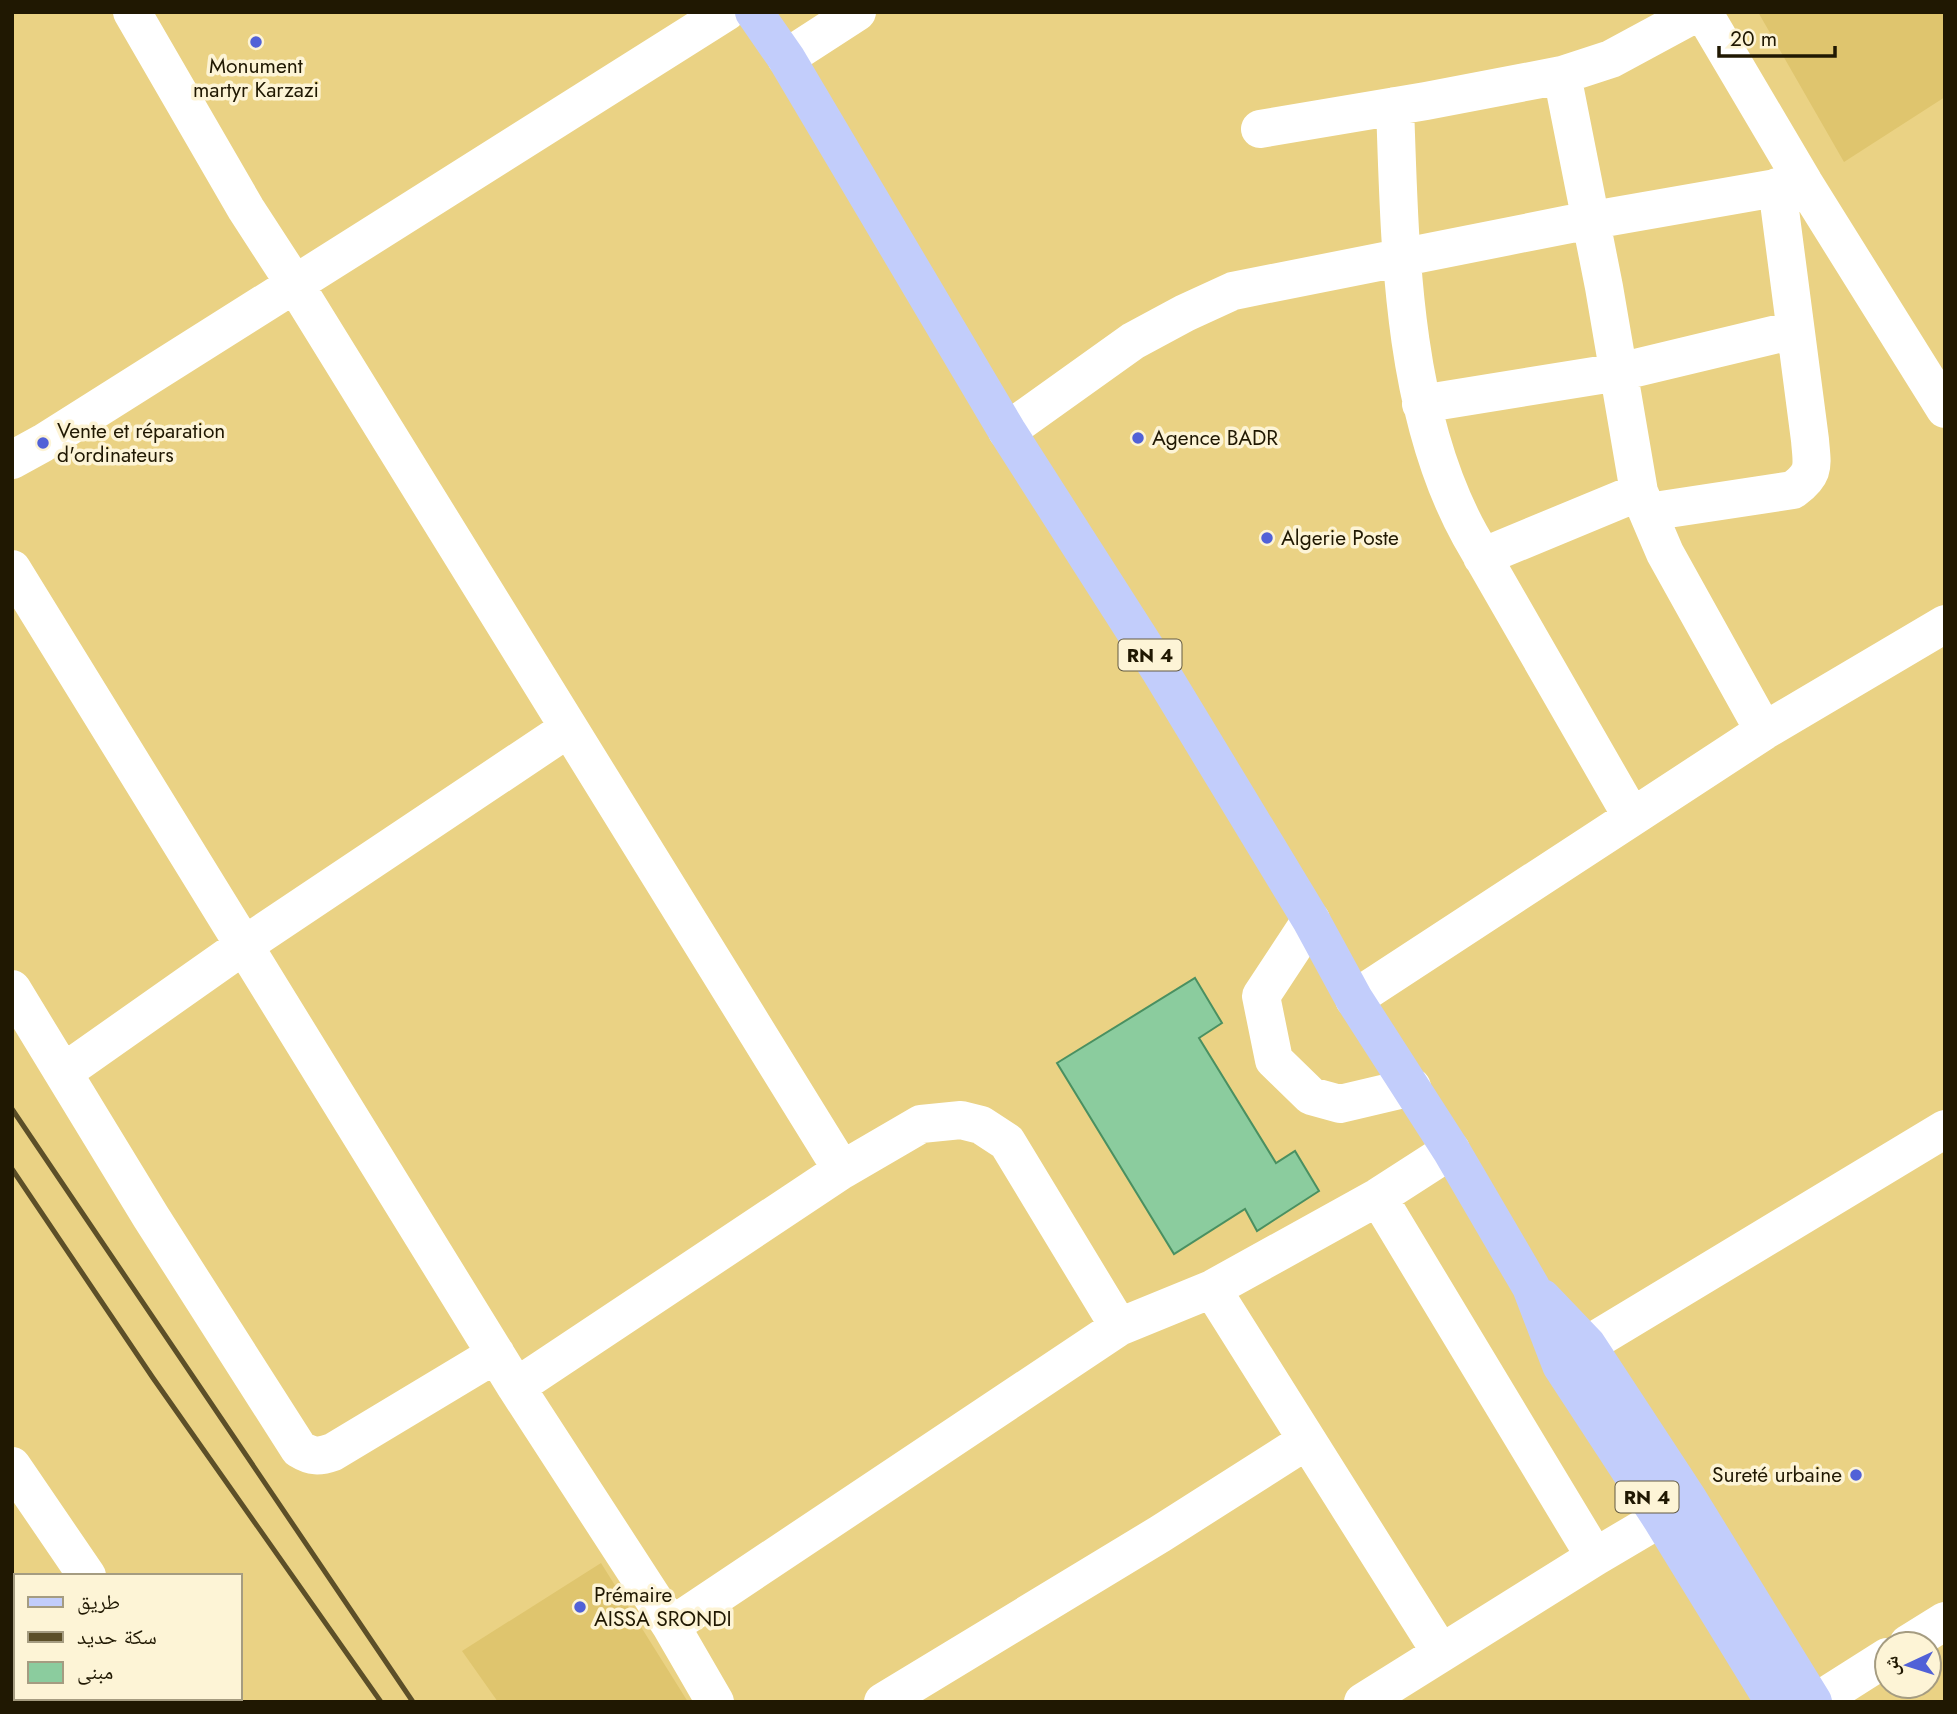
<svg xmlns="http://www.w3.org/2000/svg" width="1957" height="1714" font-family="Jost,'Noto Naskh Arabic',sans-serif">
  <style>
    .built { fill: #dfc56e }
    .building { fill: #8bcc9e; stroke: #4a9061; stroke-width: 2 }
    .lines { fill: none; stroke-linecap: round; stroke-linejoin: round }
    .minor { stroke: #fff; stroke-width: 38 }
    .major { stroke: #c2cdfb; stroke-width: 38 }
    .rail { stroke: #5c4f28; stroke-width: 5 }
    .poi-dot { fill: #5161d7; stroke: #fdf4d6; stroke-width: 2.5 }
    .labels { text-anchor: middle; stroke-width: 7; stroke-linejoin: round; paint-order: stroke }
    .shield { fill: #fdf4d6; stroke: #625a42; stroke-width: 2 }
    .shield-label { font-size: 19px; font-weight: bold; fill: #201802 }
    .poi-label { font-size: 21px; fill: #201802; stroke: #fdf4d6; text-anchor: start }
  </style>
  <rect width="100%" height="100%" fill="#ead284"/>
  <path class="built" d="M1758 12H1945V97L1844 162Z
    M601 1563 688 1702H498L462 1651Z"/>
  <path class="building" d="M1195 978 1222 1023 1199 1038 1276 1163 1295 1151 1319 1191 1257 1231 1245 1209 1174 1254 1057 1063Z"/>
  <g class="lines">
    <path class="minor" d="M132 12 246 209 294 283 842 1170
      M1703 12 1804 183 1945 409
      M786 58 857 12
      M1562 75 1604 287 1639 492 1665 553 1764 731
      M1395 106C1400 246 1401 410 1470 535L1632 817
      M1260 129 1426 101 1562 75 1611 59 1698 12
      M1421 404 1619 372 1794 330
      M1007 431 1133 341 1185 313 1233 291 1570 224 1804 183
      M12 460 43 443 726 12
      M1648 512 1793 490C1816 473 1812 466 1810 440L1777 187
      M1482 557 1639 492
      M12 569 516 1387 671 1626 715 1702
      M1311 920 1261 996 1274 1060 1311 1096 1340 1104 1412 1087
      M12 989 151 1217 299 1449C312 1457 319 1457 333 1452L496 1354
      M1354 999 1764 731 1945 624
      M64 1072 243 946 569 728
      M1378 1197 1595 1557
      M1212 1289 1441 1653
      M1587 1345 1945 1129
      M516 1387 842 1170 921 1124 961 1120 981 1125 1007 1142 1119 1327
      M12 1466 87 1576
      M671 1626 1119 1327 1212 1289 1378 1197 1451 1150
      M1908 1644 1945 1621
      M171 1698 173 1702
      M30 1702 35 1698
      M883 1702 1160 1534 1306 1441
      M1363 1702 1595 1557 1661 1518
      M1816 1702 1887 1657"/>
    <path class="major" d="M754 12 786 58 1007 431 1159 669 1311 920 1354 999 1451 1150 1531 1287 1561 1365 1661 1518 1774 1702
      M1542 1298 1587 1345 1688 1499 1813 1702"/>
    <path class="rail" d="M12 1109 413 1702
      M12 1169 153 1378 381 1702"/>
  </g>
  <g class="poi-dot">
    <circle cx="256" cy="42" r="7"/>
    <circle cx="1138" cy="438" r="7"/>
    <circle cx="43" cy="443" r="7"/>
    <circle cx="1267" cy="538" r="7"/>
    <circle cx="1856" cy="1475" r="7"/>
    <circle cx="580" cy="1607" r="7"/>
  </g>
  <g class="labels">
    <g class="shield">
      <rect x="1118.5" y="639.5" width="63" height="31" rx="5"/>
      <rect x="1615.5" y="1481.5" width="63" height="31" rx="5"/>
    </g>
    <g class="shield-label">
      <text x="1150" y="662">RN 4</text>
      <text x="1647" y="1504">RN 4</text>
    </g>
    <g class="poi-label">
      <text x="256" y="73" text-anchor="middle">Monument<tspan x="256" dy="24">martyr Karzazi</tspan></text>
      <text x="57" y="438">Vente et réparation<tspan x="57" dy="24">d'ordinateurs</tspan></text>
      <text x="1152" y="445">Agence BADR</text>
      <text x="1281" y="545">Algerie Poste</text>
      <text x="1842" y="1482" text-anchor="end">Sureté urbaine</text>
      <text x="594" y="1602">Prémaire<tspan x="594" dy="24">AISSA SRONDI</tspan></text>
    </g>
  </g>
  <rect width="1957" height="1714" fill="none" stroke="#201802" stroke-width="28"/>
  <rect x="14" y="1574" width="228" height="126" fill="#fdf4d6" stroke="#a59c81" stroke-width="2"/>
  <rect x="28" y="1597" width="35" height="10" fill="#c2cdfb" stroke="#a59c81" stroke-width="2"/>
  <text x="77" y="1609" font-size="21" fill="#201802">طريق</text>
  <rect x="28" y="1632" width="35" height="10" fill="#5c4f28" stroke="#a59c81" stroke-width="2"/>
  <text x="77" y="1644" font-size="21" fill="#201802">سكة حديد</text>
  <rect x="28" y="1662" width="35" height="21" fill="#8bcc9e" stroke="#a59c81" stroke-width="2"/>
  <text x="77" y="1679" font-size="21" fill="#201802">مبنى</text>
  <g transform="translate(1908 1665) rotate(266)"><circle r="33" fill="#fdf4d6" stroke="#a59c81" stroke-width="2"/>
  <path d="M0-5L12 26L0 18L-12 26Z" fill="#5161d7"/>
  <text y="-10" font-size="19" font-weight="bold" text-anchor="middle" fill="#201802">ش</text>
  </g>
  <path d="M1719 46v10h116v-10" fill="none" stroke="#201802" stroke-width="3.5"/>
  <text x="1730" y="46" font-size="21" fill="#201802" stroke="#fdf4d6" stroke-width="5" paint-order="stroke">20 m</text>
</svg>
